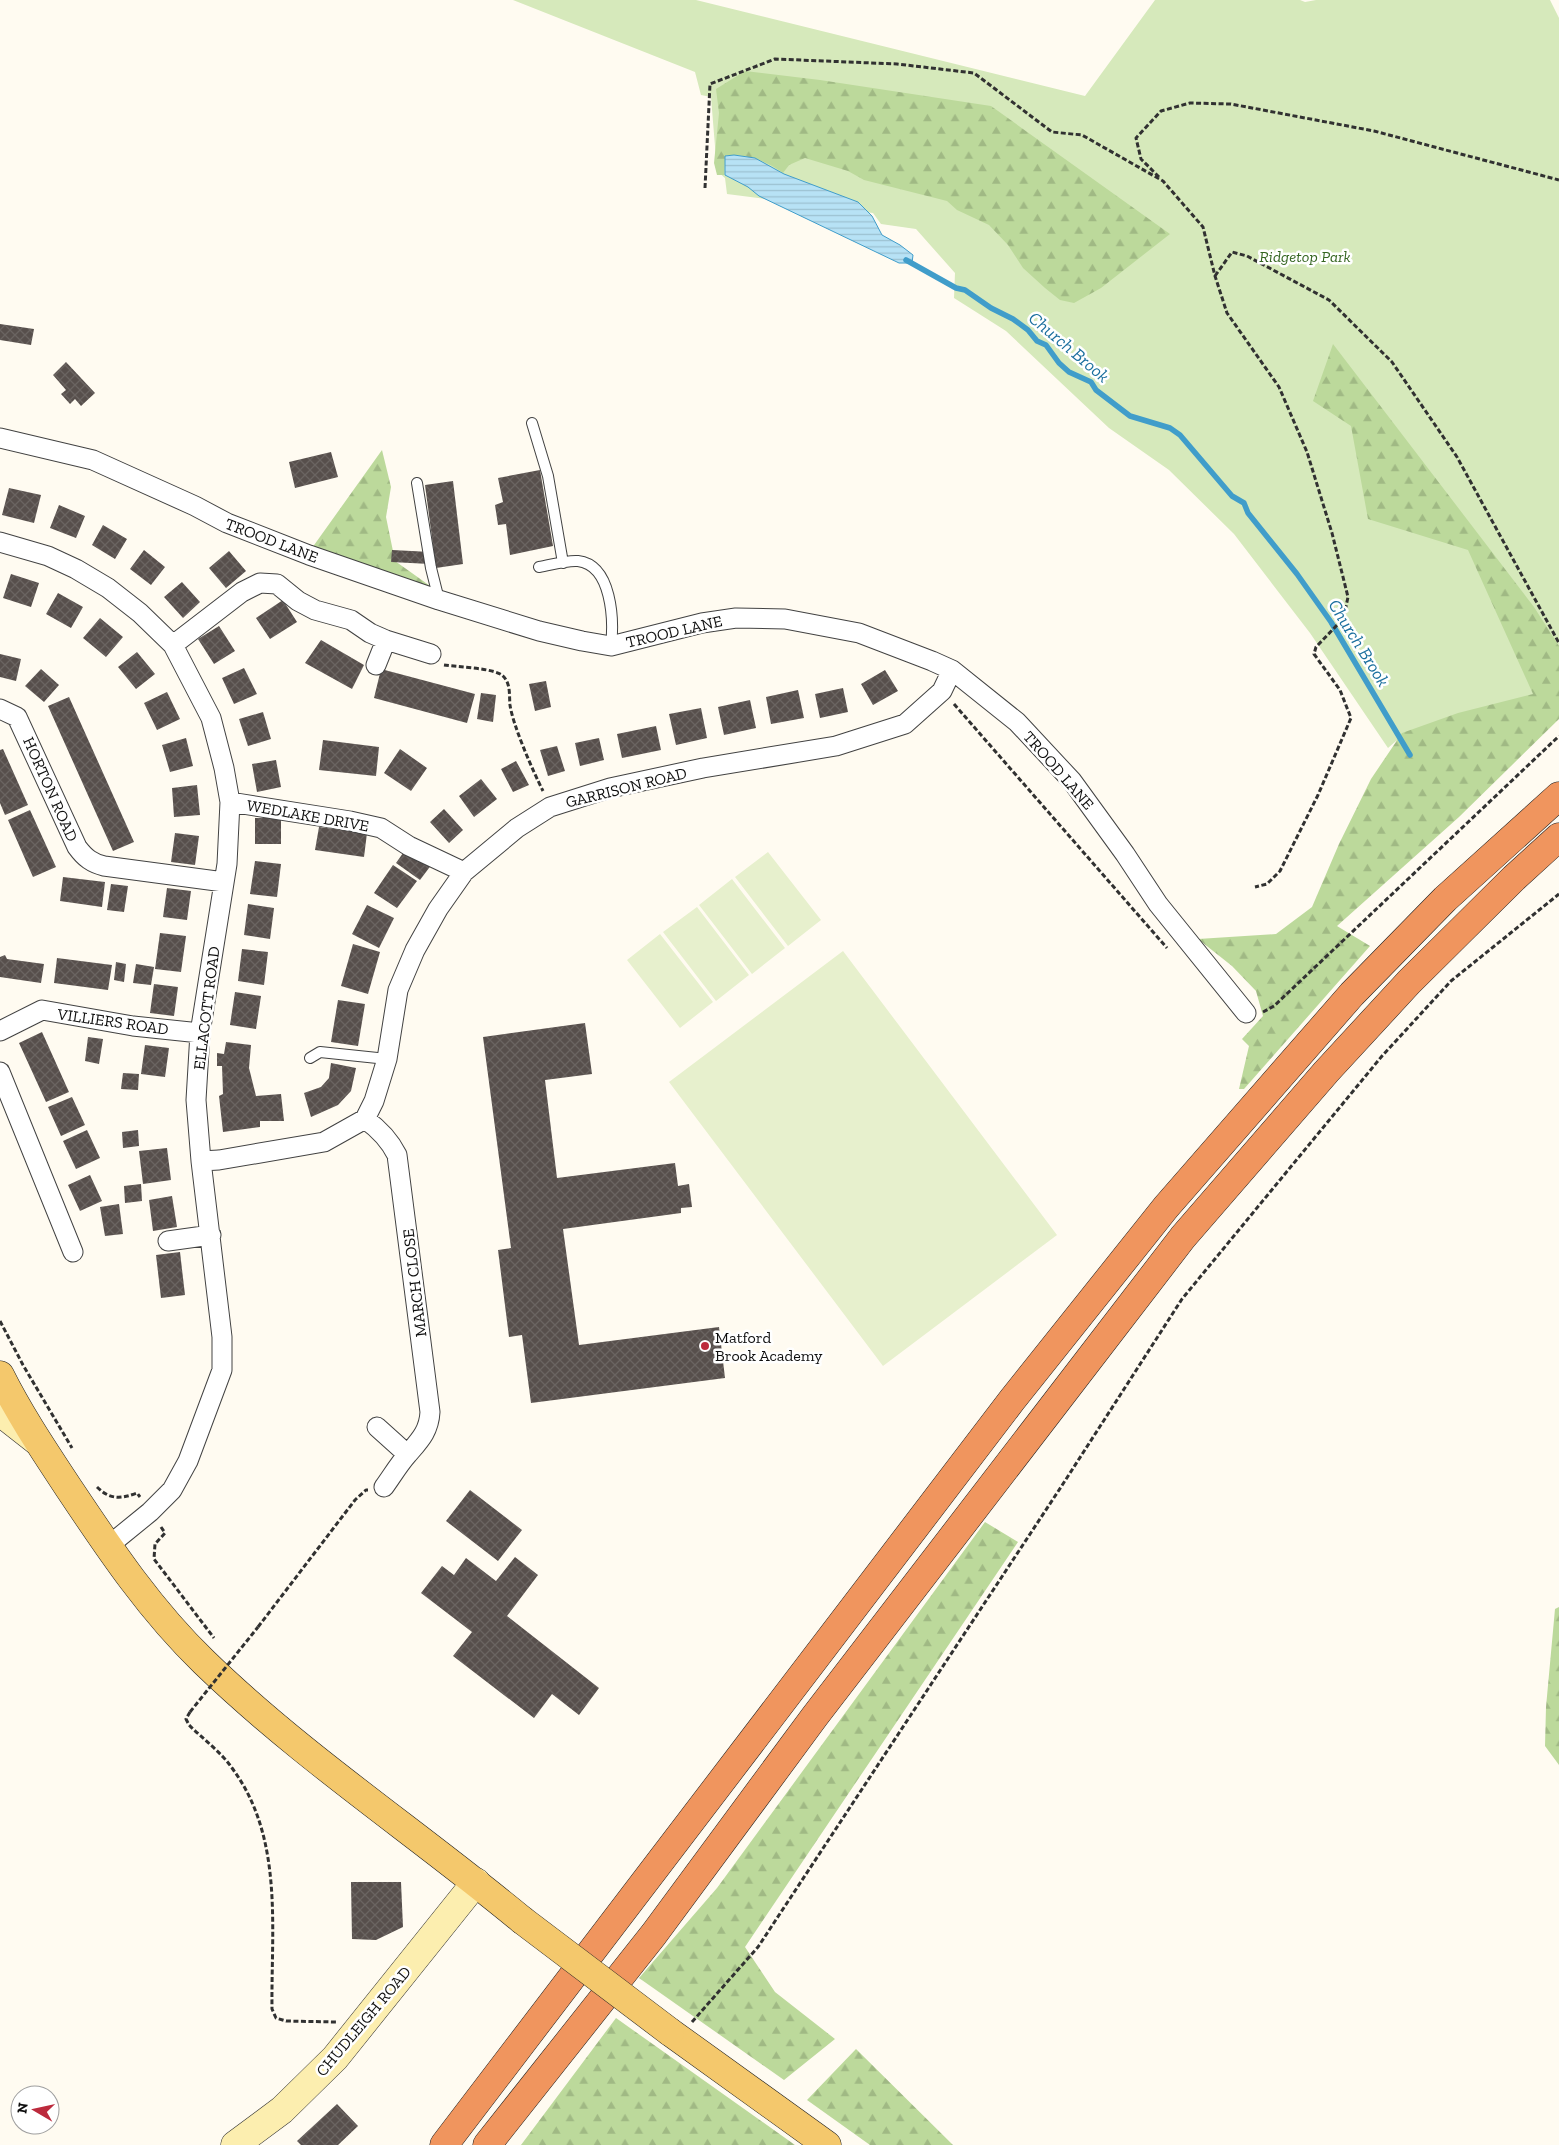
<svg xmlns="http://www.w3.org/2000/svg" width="1559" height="2145" font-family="'Zilla Slab',serif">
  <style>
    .grass { fill: #d6e9bb }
    .forest { fill: url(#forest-firs) }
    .pitch { fill: #e7f0cd }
    .water { fill: url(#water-rules); stroke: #409dca }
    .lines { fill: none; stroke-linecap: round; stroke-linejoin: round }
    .stream { stroke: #409dca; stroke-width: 5.5 }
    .building { fill: url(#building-cross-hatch) }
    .lane-casing { stroke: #424242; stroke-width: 12 }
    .street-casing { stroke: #424242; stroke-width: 21 }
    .secondary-casing { stroke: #313131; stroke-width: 29 }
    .primary-casing { stroke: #202020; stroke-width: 29 }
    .highway-casing { stroke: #202020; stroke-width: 29 }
    .path { stroke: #313131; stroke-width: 3; stroke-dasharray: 5 2.5; stroke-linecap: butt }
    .lane { stroke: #fff; stroke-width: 10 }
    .street { stroke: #fff; stroke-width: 19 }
    .secondary { stroke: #fceeaf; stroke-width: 28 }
    .primary { stroke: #f4c86c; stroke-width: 28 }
    .highway { stroke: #f0955e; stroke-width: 28 }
    .primary-bridge-casing { stroke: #202020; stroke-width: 29; stroke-linecap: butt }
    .path-bridge { stroke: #313131; stroke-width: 3; stroke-dasharray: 5 2.5; stroke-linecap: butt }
    .primary-bridge { stroke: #f4c86c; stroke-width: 28 }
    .poi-dot { fill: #bc2a3c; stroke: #fff; stroke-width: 2 }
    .labels { text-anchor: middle; stroke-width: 5; stroke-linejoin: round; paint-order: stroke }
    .park-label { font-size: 16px; font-style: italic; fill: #346520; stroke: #fff }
    .street-label { font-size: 16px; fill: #0f0f0f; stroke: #fff }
    .poi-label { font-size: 16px; fill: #0f0f0f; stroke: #fff; text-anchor: start }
    .water-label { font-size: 18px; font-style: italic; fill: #1b6f9e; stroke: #fff }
  </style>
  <defs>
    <pattern id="forest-firs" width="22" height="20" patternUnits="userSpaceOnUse" patternTransform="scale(1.25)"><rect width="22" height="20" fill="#bcd99b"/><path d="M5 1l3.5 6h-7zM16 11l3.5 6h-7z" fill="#a0b984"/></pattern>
    <pattern id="water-rules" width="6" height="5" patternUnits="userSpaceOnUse" patternTransform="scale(1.25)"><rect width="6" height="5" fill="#b7e2f5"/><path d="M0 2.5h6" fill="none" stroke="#9cc1d1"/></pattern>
    <pattern id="building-cross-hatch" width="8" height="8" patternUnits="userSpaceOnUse" patternTransform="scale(1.25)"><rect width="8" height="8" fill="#574f4c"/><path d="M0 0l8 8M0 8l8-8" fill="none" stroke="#6a6461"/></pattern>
  </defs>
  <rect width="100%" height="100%" fill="#fffbf1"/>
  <path class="grass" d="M513 0H696L1085 96 1155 0H1300L1305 2 1316 0H1550L1559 18V696L1406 737 1396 741 1388 748 1310 633 1234 534 1169 470 1109 428 1006 331 954 298 955 273 916 229 881 224 873 213 727 194 725 178 717 171 711 97 701 95 695 72Z"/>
  <path class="forest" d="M745 71 820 80 991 106 1170 234 1101 288 1074 303 1060 300 1045 288 1023 268 1008 245 989 225 957 210 947 201 864 180 848 171 805 158 789 165 783 173C767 161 745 153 725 156L724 175H717L714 163 719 113 716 89Z
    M1333 344 1534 607 1559 646V719L1459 817 1337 926 1370 946 1244 1089H1239L1249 1046 1242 1039 1263 1016 1256 991 1232 966 1198 939 1276 934 1312 907 1339 844 1371 779 1402 733 1458 713 1533 694 1468 550 1368 519 1351 426 1313 401Z
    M382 450 391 487 386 517 395 561 433 588 312 548Z
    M985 1522 1018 1542 745 1947 775 1992 835 2039 784 2080 639 1978 717 1888Z
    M1559 1607V1765L1545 1746 1546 1707 1555 1609Z
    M616 2018 795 2145H796H521Z
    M856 2049 953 2145H870L807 2100Z"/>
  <path class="pitch" d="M768 852 821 920 788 946 735 877Z
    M732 879 785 948 752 974 699 905Z
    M697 907 749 975 716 1001 663 932Z
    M660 934 713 1002 680 1028 627 960Z
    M843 951 1057 1235 883 1366 669 1082Z"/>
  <path class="water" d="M734 155 755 158 784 174 858 202 872 216 882 235 900 245 913 255 912 263H899L759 196 748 187 725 175V156Z"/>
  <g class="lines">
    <path class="stream" d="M906 260 956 288 965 290 991 308 1013 319 1028 330 1037 341 1046 345 1059 363 1069 372 1091 382 1096 390 1130 416 1170 428 1180 435 1232 496 1244 503 1248 513 1297 574 1331 622 1410 755"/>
  </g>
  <path class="building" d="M0 324 34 329 31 345 0 340Z
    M66 362 95 393 81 406 75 399 70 404 61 394 66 390 53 375Z
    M331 452 338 477 295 488 289 462Z
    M540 470 553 546 510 555 506 524 498 525 495 505 503 502 498 478Z
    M453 481 463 564 436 568 425 485Z
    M9 488 41 495 34 523 2 515Z
    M59 505 85 516 76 538 50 528Z
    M103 525 127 539 115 559 92 545Z
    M144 550 165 567 151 585 130 569Z
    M392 550 431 552 430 564 391 562Z
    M229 551 246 571 226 588 209 568Z
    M11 574 39 583 31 607 3 598Z
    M182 582 200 602 183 618 164 597Z
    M58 593 83 607 71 628 46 614Z
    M283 600 297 622 270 639 256 618Z
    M100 618 123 637 106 657 83 638Z
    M219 626 235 651 214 664 198 639Z
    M321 640 364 665 352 689 305 663Z
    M137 652 155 674 136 689 118 667Z
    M0 654 21 659 16 681 0 677Z
    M244 668 257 694 234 704 222 678Z
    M41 669 59 685 44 702 25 686Z
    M381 669 475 694 467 723 374 698Z
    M885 670 898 691 873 705 861 684Z
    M546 681 551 707 535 711 529 684Z
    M843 688 848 712 820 718 815 694Z
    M798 690 804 718 771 724 766 697Z
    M167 692 180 719 157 730 144 703Z
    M481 693 496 695 493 722 477 719Z
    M69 697 134 842 113 851 48 706Z
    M750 700 756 728 724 735 718 707Z
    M701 708 707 738 676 745 669 714Z
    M263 712 271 739 248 746 239 719Z
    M656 726 661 750 622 758 617 734Z
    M186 738 193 766 170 772 162 745Z
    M599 738 604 760 580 766 575 743Z
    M323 740 379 747 376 776 319 770Z
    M557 746 565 771 548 776 540 750Z
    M3 749 28 805 5 815 0 803V750Z
    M400 749 427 768 411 791 384 773Z
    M276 760 281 787 257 792 252 764Z
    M516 761 529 785 513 792 501 769Z
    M481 779 497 799 474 817 459 796Z
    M197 785 200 815 174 817 172 788Z
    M444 809 463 830 449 843 430 822Z
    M30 810 56 867 33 877 8 820Z
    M255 818H281V844H255Z
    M319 827 367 833 364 857 315 850Z
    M175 833 199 836 195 865 171 862Z
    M408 846 432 864 420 880 396 863Z
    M255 861 281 864 277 897 250 894Z
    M393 865 417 881 397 908 374 893Z
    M63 877 105 882 102 907 60 901Z
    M111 884 128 886 124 912 107 910Z
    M167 888 191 891 187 920 163 917Z
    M248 904 274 908 270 939 244 935Z
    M367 905 394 918 379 948 352 934Z
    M160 933 186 936 181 972 155 969Z
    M353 944 380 952 368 994 341 986Z
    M242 949 268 952 264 985 238 981Z
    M5 955 7 959 44 964 41 983 0 977V957Z
    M57 958 112 965 108 990 54 983Z
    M116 962 126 964 124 982 114 980Z
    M136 964 154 967 151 985 133 983Z
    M154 984 178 987 174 1016 150 1013Z
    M235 992 261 996 256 1029 230 1025Z
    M338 1000 365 1004 358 1046 331 1042Z
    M585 1023 592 1074 545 1080 557 1178 675 1163 678 1186 689 1184 692 1207 681 1208V1213L563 1229 579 1345 719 1327 725 1378 531 1403 522 1335 509 1337 498 1250 511 1248 483 1037Z
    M42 1032 69 1092 46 1102 19 1043Z
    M88 1037 103 1039 99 1064 85 1061Z
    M226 1042 251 1045 249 1068 256 1096 281 1094 284 1121H260V1127L223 1132 219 1096 223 1094 222 1066H217V1053L224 1054Z
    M145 1045 169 1048 165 1077 141 1074Z
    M331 1063 356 1068 351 1091 338 1105 311 1117 304 1093 321 1087 329 1078Z
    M123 1073 139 1074 138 1090 121 1089Z
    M72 1097 85 1125 61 1136 48 1107Z
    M87 1130 100 1158 76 1169 63 1141Z
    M138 1130 139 1146 123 1148 122 1132Z
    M167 1148 171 1180 143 1184 139 1151Z
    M90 1175 102 1201 80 1211 68 1185Z
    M141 1184 142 1201 125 1203 124 1186Z
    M172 1196 177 1227 153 1231 149 1200Z
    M119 1204 123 1234 105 1236 100 1207Z
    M180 1252 185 1295 161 1298 156 1255Z
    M470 1490 522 1530 498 1561 446 1521Z
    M515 1557 538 1575 507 1616 599 1688 579 1715 552 1694 534 1718 453 1656 472 1632 421 1593 442 1566 454 1575 466 1558 496 1581Z
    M351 1882H401L403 1927 376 1940 352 1939Z
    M337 2104 358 2126 338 2145H301L297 2141Z"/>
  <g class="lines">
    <g class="lane-casing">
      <path id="lane" d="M532 423 548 476 563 563
        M417 483 431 568 439 600
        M539 567C551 565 566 560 578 561 612 565 614 620 611 646
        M310 1058 320 1052 387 1059"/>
    </g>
    <g class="street-casing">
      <path id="street" d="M0 438 93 460 195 506 227 523 309 555 439 600 539 631 582 641 611 646 702 623 736 618 785 619 859 633 932 661 952 670 1017 722 1072 781 1125 854 1158 904 1246 1013
        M0 542 48 556 76 569 108 588 140 613 173 645 211 718 224 768 230 802 227 864 200 1033 196 1100 201 1161 222 1337V1370L188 1461 172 1490 150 1512 107 1547
        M173 645 242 592 260 583 277 584 298 601 315 610 351 620 370 633 386 640 431 654
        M376 665 386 640
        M0 709 17 717 77 847C85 858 92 863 104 866L224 882
        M230 802 350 821 381 828 409 846 464 872
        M0 1031 42 1010 133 1026 200 1033
        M0 1072 73 1252
        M365 1119C379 1129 389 1139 397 1155L430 1412C429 1431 420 1440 408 1454 399 1464 392 1476 384 1487
        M201 1161 219 1160 324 1142 365 1119 374 1101 387 1059 398 990 415 950 438 909 464 872 517 828 550 807 610 788 703 768 836 746 905 724 942 691 952 670
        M168 1241 211 1235
        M377 1427 407 1454"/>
    </g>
    <g class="secondary-casing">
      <path id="secondary" d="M0 1412 37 1441
        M235 2145 282 2110 335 2058 476 1882"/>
    </g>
    <g class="primary-casing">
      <path id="primary" d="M0 1375C20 1415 45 1452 70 1490 110 1550 151 1611 204 1662 302 1757 417 1833 522 1920
        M670 2032 827 2145"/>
    </g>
    <g class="highway-casing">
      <path id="highway" d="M444 2145 1012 1400 1166 1207 1352 994 1445 899 1559 796
        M487 2145 654 1934 815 1716 1183 1237 1326 1072 1409 982 1514 878 1559 837"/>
    </g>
    <path class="path" d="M1159 177 1141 159 1136 138 1161 111 1190 103 1231 104 1374 131 1559 180
      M705 188 710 84 775 59 897 64 974 73 1052 132 1082 135 1163 181 1203 227 1215 276 1227 313 1279 387 1307 452 1332 533 1348 597 1345 611 1340 622 1316 647 1314 654 1340 690 1351 718 1318 795 1280 871 1267 884 1255 887
      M1215 276 1232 252 1247 256 1329 300 1392 362 1457 457 1559 643
      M444 665C457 667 495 668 503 676 511 684 509 695 510 705 513 726 533 771 543 791
      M954 704 1167 948
      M1263 1012 1274 1006 1559 736
      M0 1321 23 1365 72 1448
      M97 1487C110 1500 121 1499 137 1493L140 1497
      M161 1527 165 1533 155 1544 154 1559 214 1638
      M258 1627 355 1500 366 1490H368
      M190 1712 186 1719 189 1725C203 1739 221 1752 232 1768 284 1838 271 1928 272 2009L276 2018 286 2021 337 2022
      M692 2022 758 1947 1061 1487 1182 1299 1382 1056 1451 981 1559 894"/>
    <use href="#lane" class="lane"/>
    <use href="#street" class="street"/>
    <use href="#secondary" class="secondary"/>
    <use href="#primary" class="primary"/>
    <use href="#highway" class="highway"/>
    <g class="primary-bridge-casing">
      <path id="primary-bridge" d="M522 1920 670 2032"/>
    </g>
    <path class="path-bridge" d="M190 1712 258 1627"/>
    <use href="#primary-bridge" class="primary-bridge"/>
  </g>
  <circle class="poi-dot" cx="705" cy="1346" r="5"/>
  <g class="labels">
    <g class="park-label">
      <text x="1305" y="262">Ridgetop Park</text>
    </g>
    <g class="street-label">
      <text transform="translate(272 540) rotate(21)" y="6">TROOD LANE</text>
      <text transform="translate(674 631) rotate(-13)" y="6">TROOD LANE</text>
      <text transform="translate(1059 770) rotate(49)" y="6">TROOD LANE</text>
      <text transform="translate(626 787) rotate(-14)" y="6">GARRISON ROAD</text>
      <text transform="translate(51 789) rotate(66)" y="6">HORTON ROAD</text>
      <text transform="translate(308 815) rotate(10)" y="6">WEDLAKE DRIVE</text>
      <text transform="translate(206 1008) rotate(-83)" y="6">ELLACOTT ROAD</text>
      <text transform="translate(113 1021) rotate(8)" y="6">VILLIERS ROAD</text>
      <text transform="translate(414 1283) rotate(-97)" y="6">MARCH CLOSE</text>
      <text transform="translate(363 2021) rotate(-50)" y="6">CHUDLEIGH ROAD</text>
    </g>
    <g class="poi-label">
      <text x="715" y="1343">Matford<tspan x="715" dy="18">Brook Academy</tspan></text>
    </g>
    <g class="water-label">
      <text transform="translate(1069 347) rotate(40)" y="6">Church Brook</text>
      <text transform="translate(1359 643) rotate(58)" y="6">Church Brook</text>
    </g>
  </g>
  <g transform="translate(35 2110) rotate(279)"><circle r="24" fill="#ffffff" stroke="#9f9f9f"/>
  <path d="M0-4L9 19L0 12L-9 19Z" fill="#bc2a3c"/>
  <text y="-8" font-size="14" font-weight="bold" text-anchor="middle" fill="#0f0f0f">N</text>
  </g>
</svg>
